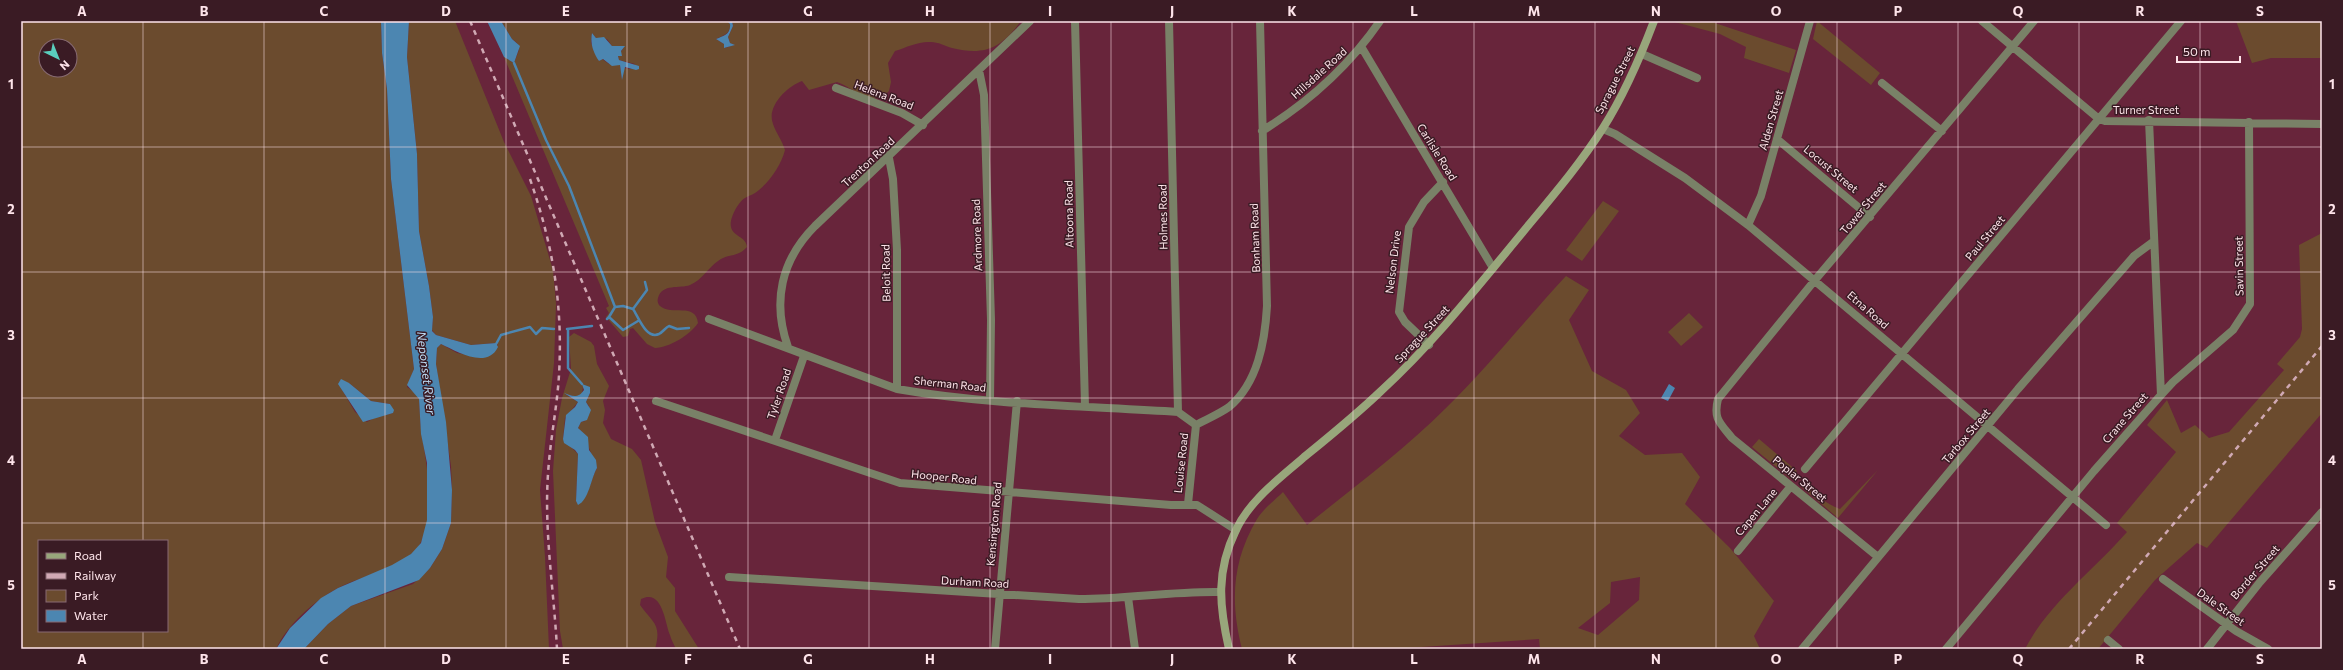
<svg xmlns="http://www.w3.org/2000/svg" width="2343" height="670" font-family="Commissioner,sans-serif">
  <style>
    .green { fill: #6b4b2e; fill-rule: evenodd }
    .water { fill: #4c86b1 }
    .lines { fill: none; stroke-linecap: round; stroke-linejoin: round }
    .stream { stroke: #4c86b1; stroke-width: 2.5 }
    .street { stroke: #798167; stroke-width: 8 }
    .secondary { stroke: #98a67b; stroke-width: 8 }
    .rail { stroke: #d0a9b4; stroke-width: 2.5; stroke-dasharray: 5 5; stroke-linecap: butt }
    .grid { fill: none; stroke: #fee4ea; stroke-width: 1; stroke-opacity: 0.55 }
    .labels { text-anchor: middle; stroke-width: 3; stroke-linejoin: round; paint-order: stroke }
    .street-label { font-size: 11px; fill: #fee4ea; stroke: #3a1b24 }
    .water-label { font-size: 12px; font-style: italic; fill: #beddf6; stroke: #3a1b24 }
    .neatline { fill: none; stroke: #fee4ea; stroke-width: 1.5 }
    .grid-label { font-size: 13px; text-anchor: middle; font-weight: bold; fill: #fee4ea }
  </style>
  <rect width="100%" height="100%" fill="#68253b"/>
  <path class="green" d="M21 21H381L382 53 387 89 391 179 414 369 407 387 416 393 419 399C420 411 420 424 422 436 427 467 436 514 420 544 408 566 361 576 338 588 315 600 287 625 276 649H21ZM46 46H70V70H46ZM349 383 371 401 390 404 393 413 374 418 367 422 355 412 341 388ZM39 541H167V631H39Z
    M409 21H455L504 142 531 196 553 270 556 304 554 363 540 490 545 557 549 649H304L328 624 351 606 413 584 430 568 442 549 451 523 452 490 451 466 436 364 437 348 441 344 457 353 479 357 498 345 496 343 471 345 436 335 432 330 433 317 429 286 419 231 417 154 407 57Z
    M501 21H727L730 24C731 34 724 35 716 39L724 44 725 48 734 45 730 43 728 37 733 26 732 21H1021C1001 48 985 56 952 48 945 46 938 42 931 42 919 41 907 47 895 51L888 63 891 82 889 91C870 108 856 89 837 82L809 90 802 81C788 86 766 106 773 124 776 133 782 140 785 150 781 165 771 180 759 190 755 194 750 195 745 198 738 202 729 219 731 227 733 237 746 236 747 247 737 258 729 253 718 261 708 268 702 280 690 285 680 289 662 283 658 298 657 301 658 304 660 306 671 316 696 302 698 323 689 336 670 347 655 348L647 344 633 328 630 329 628 336 623 337 606 317 609 313 606 308 609 306 504 57 514 63 519 50 517 43 512 39ZM592 33 596 38 607 39 612 46 624 47 618 56 619 60 635 64 631 69 624 68 622 79 620 65 609 64 602 59 599 61 591 43Z
    M1671 21H1709L1796 50 1789 73 1744 58 1746 47 1720 34Z
    M1817 21 1880 73 1871 85 1813 39Z
    M2236 21H2322V58H2271L2252 63Z
    M1603 201 1619 211 1582 261 1566 250Z
    M2322 233V413L2207 548 2197 543 2155 580 2098 649H2025C2049 603 2093 571 2127 532L2117 523 2176 452 2147 425 2167 400 2181 433 2195 425 2209 438 2229 432 2284 370 2277 364 2300 337 2302 329 2299 245Z
    M1566 276 1589 290 1569 320 1592 371 1626 390 1640 413 1619 436 1645 455 1682 453 1700 477 1685 504 1730 548 1774 601 1754 636 1760 649H1540L1539 639 1392 649H1242C1230 602 1232 561 1257 519 1263 509 1275 500 1283 492L1307 525C1354 487 1403 451 1446 408 1489 366 1526 319 1566 276ZM1640 577 1639 600 1598 635 1578 628 1610 603 1611 582Z
    M1689 313 1703 327 1681 346 1668 332Z
    M574 333 591 342 594 346 597 364 609 386 603 401 605 410 603 423 611 439 632 449 641 460 655 522 668 557 666 577 675 588V611L699 649H676C674 644 671 640 670 635 665 624 663 588 641 599L640 605C653 623 662 624 655 649H563L560 631 553 471 556 430 562 398 571 369 569 337ZM583 387 590 393 586 402 589 406 585 421 581 422 578 428 583 433 597 468C591 478 588 500 578 504L576 501 578 454 563 439 565 418 578 402 565 394 577 397 582 394Z
    M1759 439 1797 471 1791 479 1752 447Z
    M1878 470 1838 518 1800 486 1807 479C1813 495 1825 503 1840 509Z"/>
  <path class="water" d="M381 21H409L407 57 417 154 419 231 429 286 433 317 432 331 436 335 471 345 496 343 498 347C487 370 456 351 441 344L437 348 436 364 446 422 452 490 451 523 442 549 430 568 419 580 351 606 328 624 304 649H276L290 628 321 598 338 588 392 565 411 554 421 543 427 520V463L421 434 419 399 407 385 414 369 391 179 387 89 382 53Z
    M487 21H501L512 39 520 46 514 63 504 57Z
    M727 21H732L733 26 728 37 730 43 735 45 724 48V44L716 39C724 36 731 34 730 24Z
    M592 33 596 38 604 37 612 46H625L621 51 622 56H618L619 60 639 66V69L636 70 625 67 622 80 620 65 612 66 603 59 599 61C593 52 590 43 592 33Z
    M341 379 349 383 371 401 390 404 394 410 393 413 363 422 338 384Z
    M582 384 590 387V393L586 402 591 410 587 420 581 422 578 428 588 437 589 450 596 460 597 468C591 478 589 500 578 505L576 501 578 454 575 450 564 443 563 439 566 415 575 407 578 402 564 393C572 396 578 399 584 390Z
    M1669 384 1675 388 1668 401 1661 398Z"/>
  <g class="lines">
    <path class="stream" d="M514 63 546 140 569 186 615 307
      M633 309 647 290 645 282
      M609 317 615 307 623 306 633 309C638 316 646 340 659 334 663 332 665 328 669 326L677 329 689 328
      M607 319 609 317 623 330 638 321
      M567 329 592 326
      M568 329V368L582 384
      M495 346 501 335 530 327 536 334 542 328 554 329"/>
    <path class="street" d="M1075 21 1085 406
      M1169 21 1178 412
      M1982 21 2099 119 2105 121 2322 124
      M1362 48 1493 268
      M1642 54 1697 78
      M979 70 984 95 991 320 990 400
      M1882 83 1942 131
      M836 88 902 113 923 125
      M1603 129 1615 134 1685 178 1748 225 2106 525
      M1262 131C1309 102 1349 66 1380 21
      M1777 139 1870 217
      M889 158 893 179 897 250V389
      M1748 225 1761 196 1810 21
      M709 319 897 389C989 405 1085 406 1178 412L1196 425
      M1429 345 1405 322 1399 312 1409 227 1424 202 1443 182
      M788 347C772 302 781 260 815 226L1030 21
      M2161 395 2173 382 2233 330 2250 304 2249 122
      M656 401 900 483 1171 505H1197L1236 530
      M1196 425C1207 419 1219 414 1229 407 1258 383 1265 341 1267 306L1260 21
      M775 440 804 356
      M1805 469 2181 21
      M1188 504 1196 425
      M1738 551 1791 486
      M1878 557 1732 438C1720 423 1713 419 1718 399L1815 280 2034 21
      M729 577 1079 599C1126 599 1173 591 1220 592
      M2163 579 2236 631 2268 649
      M1128 597 1135 649
      M2108 640 2119 649
      M995 649 1017 401
      M1802 649 2018 389 2134 256 2153 242
      M1946 649 2094 471 2161 395 2149 120
      M2207 649 2260 582 2322 512"/>
    <path class="secondary" d="M1229 649C1219 605 1216 571 1236 530 1250 500 1279 479 1303 458 1330 436 1356 415 1381 391 1430 346 1471 295 1513 244 1544 206 1577 169 1603 128 1624 95 1640 58 1654 21"/>
    <path class="rail" d="M470 21 740 649
      M530 179C553 245 563 305 559 375 557 408 550 441 548 474 544 532 554 591 557 649
      M2069 649 2322 346"/>
  </g>
  <path class="grid" d="M143 21V541M264 21V649M385 21V649M506 21V649M627 21V649M748 21V649M869 21V649M990 21V649M1111 21V649M1232 21V649M1353 21V649M1474 21V649M1595 21V649M1716 21V649M1837 21V649M1958 21V649M2079 21V649M2200 21V649M21 147H2322M21 272H2322M21 398H2322M21 523H2322M143 631V649"/>
  <g class="labels">
    <g class="street-label">
      <text transform="translate(1319 73) rotate(-42)" y="4">Hillsdale Road</text>
      <text transform="translate(1615 80) rotate(-63)" y="4">Sprague Street</text>
      <text transform="translate(884 95) rotate(21)" y="4">Helena Road</text>
      <text x="2146" y="114">Turner Street</text>
      <text transform="translate(1771 120) rotate(-74)" y="4">Alden Street</text>
      <text transform="translate(1437 152) rotate(58)" y="4">Carlisle Road</text>
      <text transform="translate(868 162) rotate(-43)" y="4">Trenton Road</text>
      <text transform="translate(1831 169) rotate(40)" y="4">Locust Street</text>
      <text transform="translate(1863 208) rotate(-50)" y="4">Tower Street</text>
      <text transform="translate(1069 214) rotate(-91)" y="4">Altoona Road</text>
      <text transform="translate(1163 217) rotate(-91)" y="4">Holmes Road</text>
      <text transform="translate(977 235) rotate(-92)" y="4">Ardmore Road</text>
      <text transform="translate(1255 238) rotate(-92)" y="4">Bonham Road</text>
      <text transform="translate(1985 238) rotate(-50)" y="4">Paul Street</text>
      <text transform="translate(1393 262) rotate(-83)" y="4">Nelson Drive</text>
      <text transform="translate(2239 266) rotate(-91)" y="4">Savin Street</text>
      <text transform="translate(886 273) rotate(-91)" y="4">Beloit Road</text>
      <text transform="translate(1868 310) rotate(41)" y="4">Etna Road</text>
      <text transform="translate(1422 334) rotate(-47)" y="4">Sprague Street</text>
      <text transform="translate(950 384) rotate(6)" y="4">Sherman Road</text>
      <text transform="translate(779 394) rotate(-71)" y="4">Tyler Road</text>
      <text transform="translate(2125 418) rotate(-49)" y="4">Crane Street</text>
      <text transform="translate(1966 436) rotate(-50)" y="4">Tarbox Street</text>
      <text transform="translate(1181 463) rotate(-84)" y="4">Louise Road</text>
      <text transform="translate(944 477) rotate(6)" y="4">Hooper Road</text>
      <text transform="translate(1800 479) rotate(39)" y="4">Poplar Street</text>
      <text transform="translate(1756 512) rotate(-50)" y="4">Capen Lane</text>
      <text transform="translate(994 524) rotate(-85)" y="4">Kensington Road</text>
      <text transform="translate(2255 572) rotate(-49)" y="4">Border Street</text>
      <text transform="translate(975 582) rotate(3)" y="4">Durham Road</text>
      <text transform="translate(2221 607) rotate(35)" y="4">Dale Street</text>
    </g>
    <g class="water-label">
      <text transform="translate(426 373) rotate(83)" y="4">Neponset River</text>
    </g>
  </g>
  <rect width="2343" height="670" fill="none" stroke="#3a1b24" stroke-width="44"/>
  <rect x="38" y="540" width="130" height="92" fill="#3a1b24" stroke="#886b73"/>
  <rect x="46" y="553" width="20" height="6" fill="#98a67b" stroke="#886b73"/>
  <text x="74" y="560" font-size="12" fill="#fee4ea">Road</text>
  <rect x="46" y="573" width="20" height="6" fill="#d0a9b4" stroke="#886b73"/>
  <text x="74" y="580" font-size="12" fill="#fee4ea">Railway</text>
  <rect x="46" y="590" width="20" height="12" fill="#6b4b2e" stroke="#886b73"/>
  <text x="74" y="600" font-size="12" fill="#fee4ea">Park</text>
  <rect x="46" y="610" width="20" height="12" fill="#4c86b1" stroke="#886b73"/>
  <text x="74" y="620" font-size="12" fill="#fee4ea">Water</text>
  <g transform="translate(58 58) rotate(137)"><circle r="19" fill="#3a1b24" stroke="#886b73"/>
  <path d="M0-3L7 15L0 10L-7 15Z" fill="#5acebd"/>
  <text y="-6" font-size="11" font-weight="bold" text-anchor="middle" fill="#fee4ea">N</text>
  </g>
  <path d="M2177 56v6h63v-6" fill="none" stroke="#fee4ea" stroke-width="2"/>
  <text x="2183" y="56" font-size="12" fill="#fee4ea" stroke="#3a1b24" stroke-width="3" paint-order="stroke">50 m</text>
  <rect x="22" y="22" width="2299" height="626" class="neatline"/>
  <g class="grid-label">
    <text x="82" y="16">A</text>
    <text x="204" y="16">B</text>
    <text x="324" y="16">C</text>
    <text x="446" y="16">D</text>
    <text x="566" y="16">E</text>
    <text x="688" y="16">F</text>
    <text x="808" y="16">G</text>
    <text x="930" y="16">H</text>
    <text x="1050" y="16">I</text>
    <text x="1172" y="16">J</text>
    <text x="1292" y="16">K</text>
    <text x="1414" y="16">L</text>
    <text x="1534" y="16">M</text>
    <text x="1656" y="16">N</text>
    <text x="1776" y="16">O</text>
    <text x="1898" y="16">P</text>
    <text x="2018" y="16">Q</text>
    <text x="2140" y="16">R</text>
    <text x="2260" y="16">S</text>
    <text x="11" y="89">1</text>
    <text x="2332" y="89">1</text>
    <text x="11" y="214">2</text>
    <text x="2332" y="214">2</text>
    <text x="11" y="340">3</text>
    <text x="2332" y="340">3</text>
    <text x="11" y="465">4</text>
    <text x="2332" y="465">4</text>
    <text x="11" y="590">5</text>
    <text x="2332" y="590">5</text>
    <text x="82" y="664">A</text>
    <text x="204" y="664">B</text>
    <text x="324" y="664">C</text>
    <text x="446" y="664">D</text>
    <text x="566" y="664">E</text>
    <text x="688" y="664">F</text>
    <text x="808" y="664">G</text>
    <text x="930" y="664">H</text>
    <text x="1050" y="664">I</text>
    <text x="1172" y="664">J</text>
    <text x="1292" y="664">K</text>
    <text x="1414" y="664">L</text>
    <text x="1534" y="664">M</text>
    <text x="1656" y="664">N</text>
    <text x="1776" y="664">O</text>
    <text x="1898" y="664">P</text>
    <text x="2018" y="664">Q</text>
    <text x="2140" y="664">R</text>
    <text x="2260" y="664">S</text>
  </g>
</svg>
